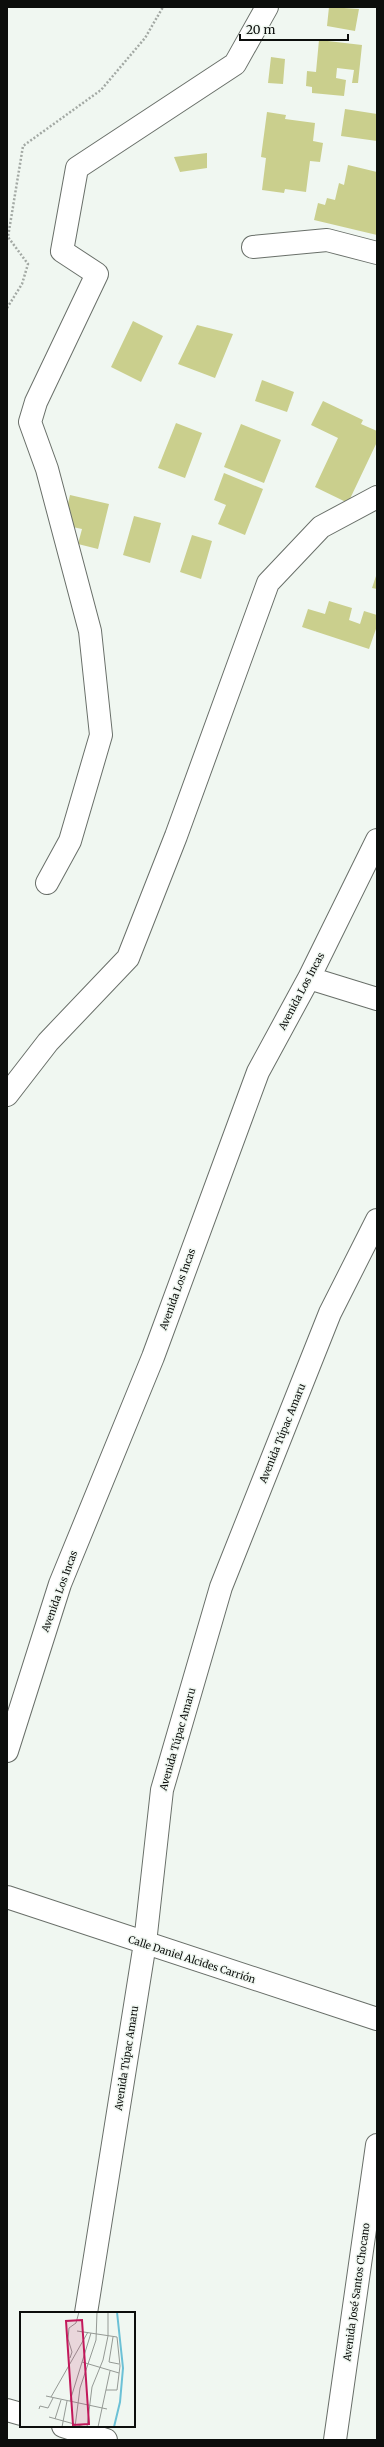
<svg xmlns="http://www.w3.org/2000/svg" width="384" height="2447" font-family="Merriweather,serif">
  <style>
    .building { fill: #cacf8d }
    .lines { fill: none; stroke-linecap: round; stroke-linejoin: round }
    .minor-casing { stroke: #696f69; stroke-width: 24 }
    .path { stroke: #a3a9a4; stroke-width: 2.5; stroke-dasharray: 2 2; stroke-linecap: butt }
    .minor { stroke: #fff; stroke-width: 22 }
    .labels { text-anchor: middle; stroke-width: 3; stroke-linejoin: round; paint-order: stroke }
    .street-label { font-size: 10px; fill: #0c0e0c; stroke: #f0f7f1 }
    .inset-river { fill: none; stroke: #6cc1d6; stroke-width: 2 }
    .inset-road { fill: none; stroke: #959a95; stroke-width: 1 }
    .view { fill: #c2185b; fill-opacity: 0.15; stroke: #c2185b; stroke-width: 2 }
    .inset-edge { fill: none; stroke: #0c0e0c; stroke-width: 2 }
  </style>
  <rect width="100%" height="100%" fill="#f0f7f1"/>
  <path class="building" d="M329 7 359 9 355 31 327 26Z
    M319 40 362 45 358 83H352L354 70 337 68 336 78 346 80 344 96 312 93V87L306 86 307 71 316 72Z
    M271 57 285 59 283 84 268 83Z
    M345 109 377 114V141L341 136Z
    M267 112 286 115 285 119 315 123 313 141 323 143 320 162 310 161 306 192 285 189 284 193 262 190 266 158 261 157Z
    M207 153V168L180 172 174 157Z
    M348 165 377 172V235L314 220 318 203 325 205 327 198 335 200 339 183 344 185Z
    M133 321 163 336 141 382 111 367Z
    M197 325 233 334 215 378 178 364Z
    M262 380 294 392 287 412 255 401Z
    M323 401 363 420 361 424 377 431V442L348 503 315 487 338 438 311 425Z
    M176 423 202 433 185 478 158 468Z
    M241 424 281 440 264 483 224 467Z
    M224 473 263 489 245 535 218 524 226 505 214 500Z
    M70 495 109 504 98 549 78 544 82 529 63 525Z
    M134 516 161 523 150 563 123 555Z
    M192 535 212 541 201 579 180 572Z
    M377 573V589L372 588Z
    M329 601 352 608 349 620 360 624 364 611 377 615V626L369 649 302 627 308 609 325 614Z"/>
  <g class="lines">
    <g class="minor-casing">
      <path id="minor" d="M253 247 327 240 377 253
        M47 883 70 841 101 735 90 631 47 469 30 422 36 402 97 274 62 251 77 168 235 64 267 7
        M309 978 377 999
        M7 1095 48 1042 128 958 176 836 268 583 321 527 377 497
        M7 1751 60 1584 153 1357 258 1072 309 978 377 840
        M7 1897 377 2019
        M86 2313 145 1943 162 1790 221 1587 330 1313 377 1220
        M7 2410 21 2414
        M63 2426 106 2440
        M335 2440 377 2145"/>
    </g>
    <path class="path" d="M7 308 22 284 28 264 8 237 23 146 101 90 145 38 163 7"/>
    <use href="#minor" class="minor"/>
  </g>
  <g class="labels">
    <g class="street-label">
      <text transform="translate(301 991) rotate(-62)" y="4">Avenida Los Incas</text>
      <text transform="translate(177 1289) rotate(-70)" y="4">Avenida Los Incas</text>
      <text transform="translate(282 1433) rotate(-68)" y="4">Avenida Túpac Amaru</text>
      <text transform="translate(59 1591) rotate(-70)" y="4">Avenida Los Incas</text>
      <text transform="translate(177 1739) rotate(-74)" y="4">Avenida Túpac Amaru</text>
      <text transform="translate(192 1959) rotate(18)" y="4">Calle Daniel Alcides Carrión</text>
      <text transform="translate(126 2058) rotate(-81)" y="4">Avenida Túpac Amaru</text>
      <text transform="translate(356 2292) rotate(-82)" y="4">Avenida José Santos Chocano</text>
    </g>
  </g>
  <g transform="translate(20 2312)">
    <rect width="115" height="115" fill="#f0f7f1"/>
    <path class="inset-river" d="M94 115 100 90 103 56 97 0"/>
    <path class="inset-road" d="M57 19 97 25 100 54 97 78H86M93 25 89 50 99 52M50 46 52 40 48 27 49 16 56 11 59 0M62 50 99 61M26 84 87 97M31 85 68 20M50 89 71 21M19 97 20 94 28 96 33 86M29 105 65 115M35 107 41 88M42 115 47 89M55 115 60 76 76 28 77 0M67 115 72 75 83 48 88 24V0M78 115 90 59"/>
    <path class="view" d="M62 8 69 112 53 113 46 9Z"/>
    <rect width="115" height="115" class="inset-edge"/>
  </g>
  <rect width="384" height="2447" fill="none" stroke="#0c0e0c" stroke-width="16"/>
  <path d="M240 34v6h108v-6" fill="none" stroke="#0c0e0c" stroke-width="2"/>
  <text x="246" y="34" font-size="12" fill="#0c0e0c" stroke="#f0f7f1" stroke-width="3" paint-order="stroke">20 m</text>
</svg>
